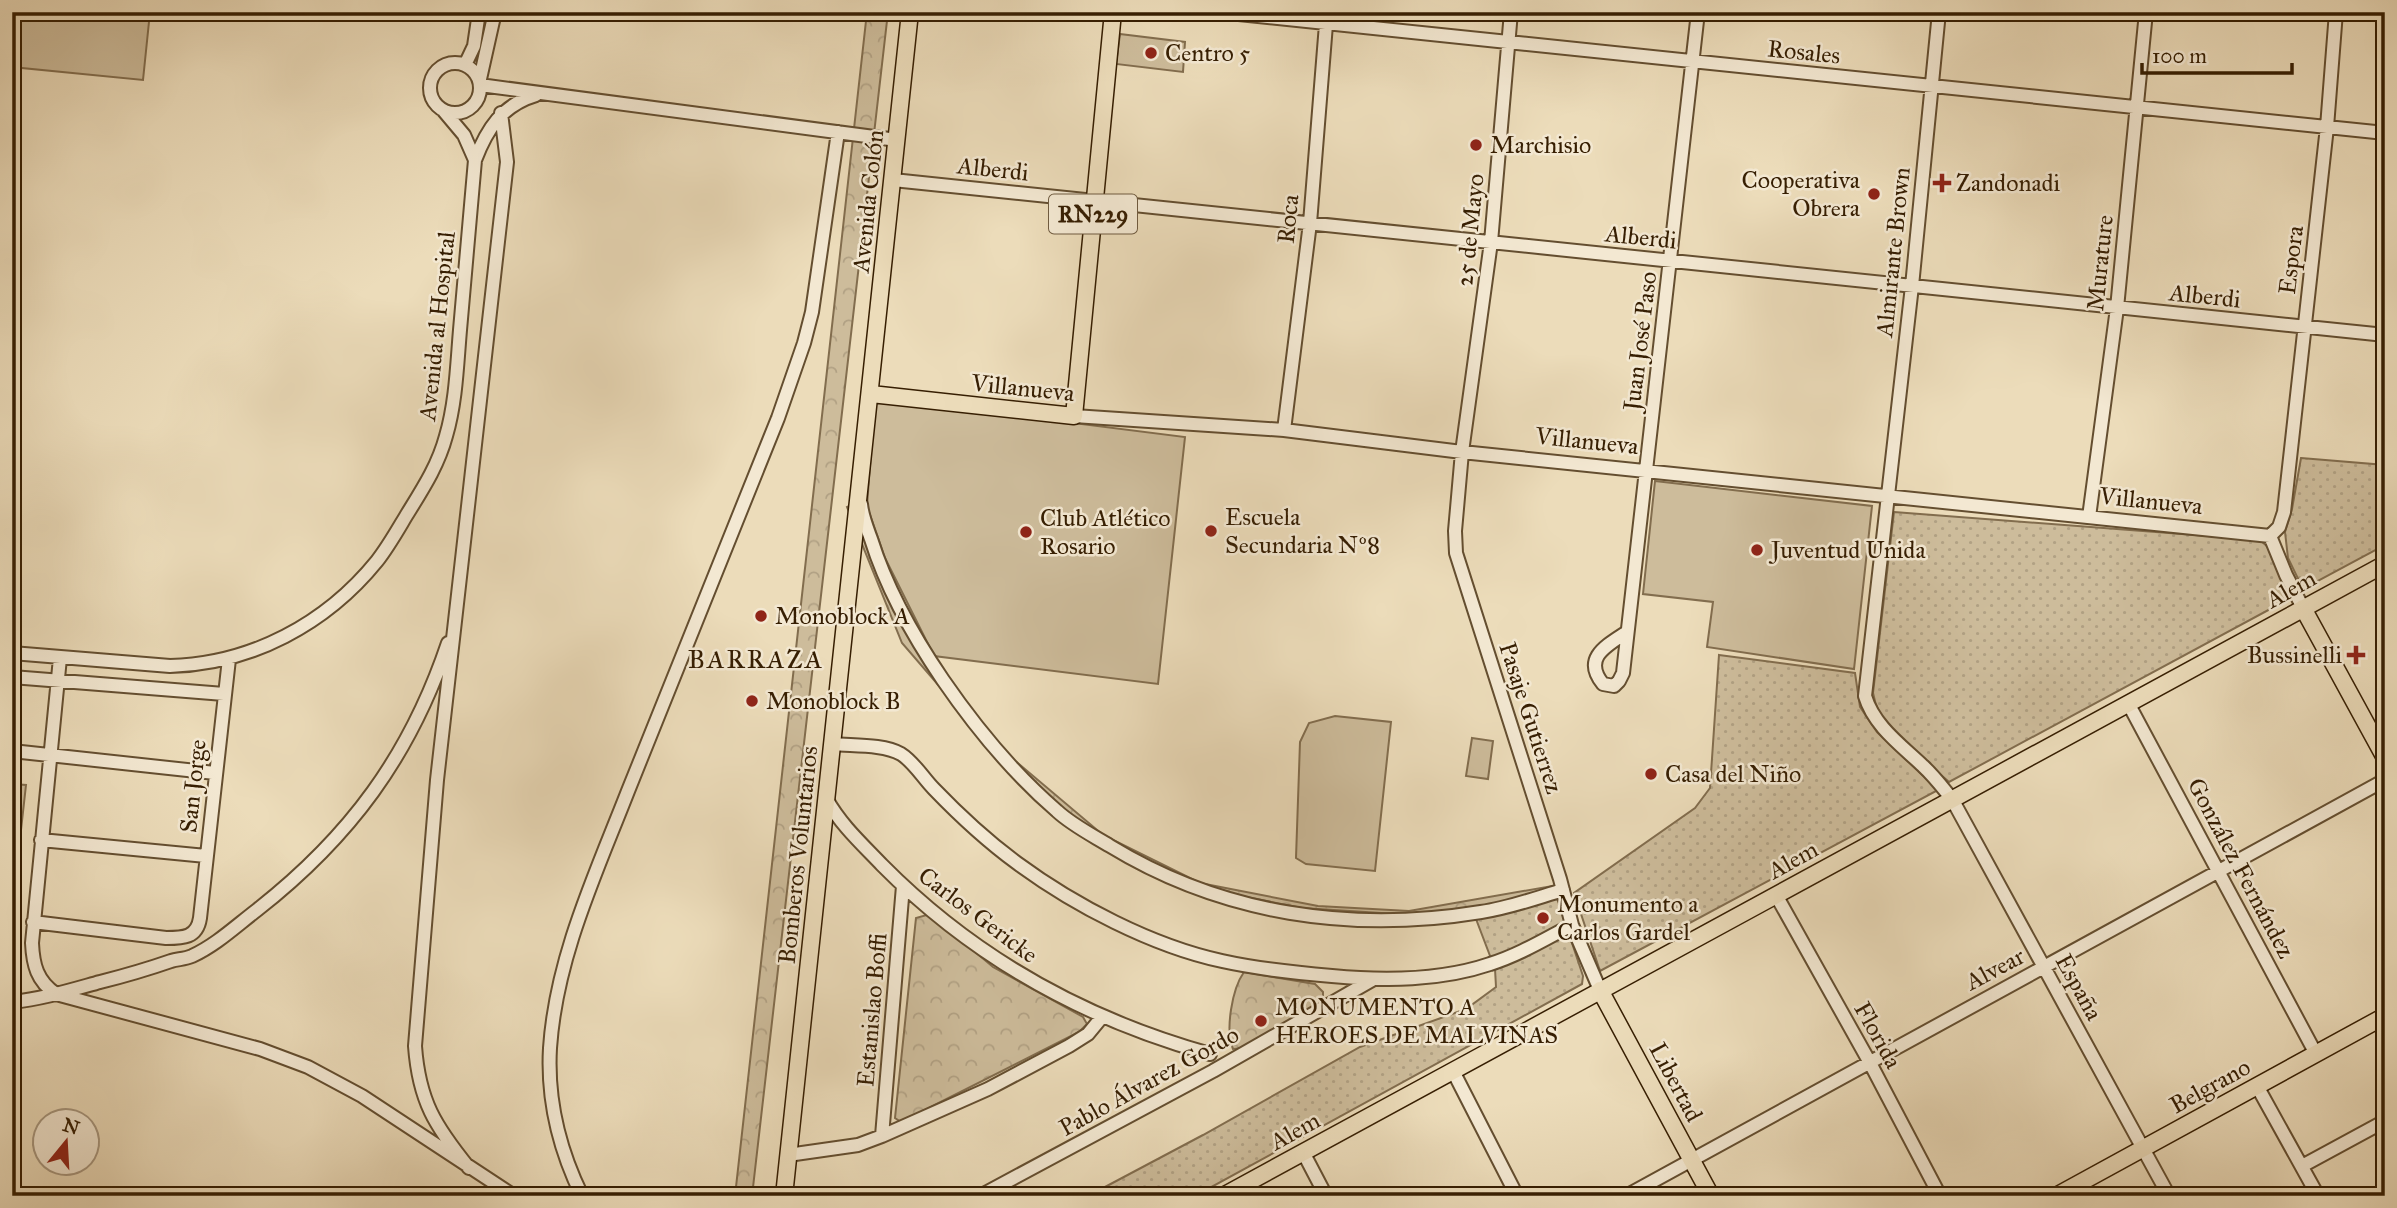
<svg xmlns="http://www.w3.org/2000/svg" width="2397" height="1208" font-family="'IM FELL Great Primer',serif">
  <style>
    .grass { fill: url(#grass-dots); stroke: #826d4e; stroke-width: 2 }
    .forest { fill: url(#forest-crowns); stroke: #826d4e; stroke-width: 2 }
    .garden { fill: #cdbc9b; stroke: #826d4e; stroke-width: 2 }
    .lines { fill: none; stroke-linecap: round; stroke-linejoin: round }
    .minor-casing { stroke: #644e30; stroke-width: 16 }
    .major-casing { stroke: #361e02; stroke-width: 19 }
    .minor { stroke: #f3e8d2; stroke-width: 12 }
    .major { stroke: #ecdcba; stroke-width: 16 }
    .poi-dot { fill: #8f2418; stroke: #f3e8d2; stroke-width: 2.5 }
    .labels { text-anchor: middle; stroke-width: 5; stroke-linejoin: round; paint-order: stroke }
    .shield { fill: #f3e8d2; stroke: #6f5b40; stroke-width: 2 }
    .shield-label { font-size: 23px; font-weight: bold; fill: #361e02 }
    .street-label { font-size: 24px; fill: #361e02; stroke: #f3e8d2 }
    .poi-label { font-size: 24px; fill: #361e02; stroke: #f3e8d2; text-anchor: start }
    .neighbourhood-label { font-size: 26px; letter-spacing: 2px; fill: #361e02; stroke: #f3e8d2 }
  </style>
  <defs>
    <pattern id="grass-dots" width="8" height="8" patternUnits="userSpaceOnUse" patternTransform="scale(1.75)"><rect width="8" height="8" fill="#cdbc9b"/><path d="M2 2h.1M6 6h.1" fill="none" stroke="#b1a184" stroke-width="1.8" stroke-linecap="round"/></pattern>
    <pattern id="forest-crowns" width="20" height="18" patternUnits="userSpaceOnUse" patternTransform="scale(1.75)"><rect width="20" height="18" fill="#cdbc9b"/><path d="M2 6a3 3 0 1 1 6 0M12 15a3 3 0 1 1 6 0" fill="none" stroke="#b1a184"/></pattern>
  </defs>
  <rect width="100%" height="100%" fill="#ecdcba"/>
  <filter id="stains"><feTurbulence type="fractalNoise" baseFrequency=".00286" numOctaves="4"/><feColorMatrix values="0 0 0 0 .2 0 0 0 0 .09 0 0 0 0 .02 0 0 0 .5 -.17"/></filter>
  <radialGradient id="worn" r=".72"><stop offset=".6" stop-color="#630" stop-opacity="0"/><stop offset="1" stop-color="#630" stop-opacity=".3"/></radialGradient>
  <path class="grass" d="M2301 458 2385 465V545L2303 589 2288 558 2285 532 2292 509Z
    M1894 512 2260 540 2269 548 2289 594 2287 600 1949 782C1922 757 1879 732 1873 693Z
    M1719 655 1855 673 1860 707 1877 732 1938 790 1600 971 1574 893 1695 808 1710 788Z
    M1557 898 1583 976 1582 984 1195 1196H1088L1203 1135 1360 1047 1466 1009 1496 987 1495 969 1476 919Z"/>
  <path class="forest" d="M867 12H888L752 1196H735Z
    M860 501 911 620 981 732 1103 835 1200 883 1318 906 1409 911 1552 886 1557 898 1476 919 1302 908 1196 887 1097 837 996 752 902 643 847 507Z
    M930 914 993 967 1083 1017 1087 1024 1079 1032 901 1122 895 1118 916 918Z
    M1244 972 1315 984 1323 992V1000L1307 1014 1243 1048 1233 1049C1225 1030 1232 989 1244 972Z"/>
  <path class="garden" d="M17 12H150L143 80 12 67Z
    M1120 34 1185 42 1183 72 1116 64Z
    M875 398 1185 437 1158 684 934 656 885 558 867 506Z
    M1655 481 1872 506 1854 669 1707 647 1713 602 1643 594Z
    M1335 716 1391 722 1375 871 1306 864 1296 858 1300 742 1309 723Z
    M1472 738 1493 741 1488 779 1466 776Z
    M12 784 26 785 20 839 12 838Z"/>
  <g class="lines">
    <g class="minor-casing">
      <path id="minor" d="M1219 12 2385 133
        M1511 12 1491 242 1462 452 1455 531 1456 553 1560 879 1572 925 1600 990
        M1939 12 1912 286 1865 696C1874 726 1901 745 1923 766 1934 776 1943 788 1952 799L2169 1196
        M430 88a25 25 0 1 1 50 0a25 25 0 1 1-50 0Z
        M465 65 474 46 479 12
        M480 79 495 12
        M480 85 897 140
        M475 160C487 129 502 105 536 95
        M893 180 2385 335
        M1074 416 1284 430 1462 452 2270 536 2279 527 2284 512 2327 127 2336 12
        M1284 430 1310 223 1327 12
        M861 504C862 516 867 528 871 539 887 590 913 636 943 680 976 728 1013 773 1057 811 1072 825 1092 835 1110 846 1223 915 1352 933 1481 912 1509 908 1536 898 1563 890
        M2089 517 2117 308 2146 12
        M2270 536 2286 575 2303 608
        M1627 632C1606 646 1582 658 1603 684L1614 686 1619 681 1623 673 1698 12
        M12 653 170 666C251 664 326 624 377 561 388 547 397 531 406 516 422 490 438 466 446 436 456 402 457 365 460 330 465 274 470 217 475 160L464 135 443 110
        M60 658 32 943C33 965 37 981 56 994L260 1049 308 1067 362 1096 514 1196
        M12 677 224 694
        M2128 703 2316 1054
        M833 744C853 746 883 744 901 754 914 762 923 778 934 789 959 815 987 841 1017 863 1074 905 1152 946 1222 961 1258 969 1296 973 1332 976 1385 981 1440 981 1490 964 1519 955 1545 939 1572 925
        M12 751 215 773
        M827 800C841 825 862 844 882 865 974 958 1084 1019 1210 1054
        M41 840 206 856
        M1776 895 1869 1061 1940 1196
        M33 922 166 938C183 938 197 938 200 918L229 659
        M12 1002C42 999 71 990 100 982 124 976 148 969 171 961 178 959 185 959 192 956 216 945 236 926 257 910 350 837 410 756 448 643
        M1453 1071 1517 1196
        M2257 1086 2318 1196
        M882 1136 903 886
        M1303 1152 1326 1196
        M788 1155 858 1145 882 1136 988 1089 1069 1046 1088 1034 1102 1017
        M2302 1166 2385 1121
        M469 1168C435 1126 419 1101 415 1046L437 780 507 162 501 113
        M582 1196C559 1149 547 1100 550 1048 556 958 596 873 628 791 677 666 728 542 778 418L804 343 812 312 838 132
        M980 1196 1213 1071 1372 980
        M1626 1196 2385 780"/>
    </g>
    <g class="major-casing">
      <path id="major" d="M871 394 1074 416 1113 12
        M2303 608 2385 758
        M1600 990 1711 1196
        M784 1196 910 12
        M1223 1196 2385 564
        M2056 1196 2385 1016"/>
    </g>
    <use href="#minor" class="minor"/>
    <use href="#major" class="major"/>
  </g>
  <g class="poi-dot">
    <circle cx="1151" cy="53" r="7"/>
    <circle cx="1476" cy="145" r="7"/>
    <path d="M1938.5 172.5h7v7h7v7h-7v7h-7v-7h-7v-7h7z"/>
    <circle cx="1874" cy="194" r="7"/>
    <circle cx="1211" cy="531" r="7"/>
    <circle cx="1026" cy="532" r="7"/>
    <circle cx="1757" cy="550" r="7"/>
    <circle cx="761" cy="616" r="7"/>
    <path d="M2352.5 644.5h7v7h7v7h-7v7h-7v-7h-7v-7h7z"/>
    <circle cx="752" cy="701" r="7"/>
    <circle cx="1651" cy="774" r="7"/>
    <circle cx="1543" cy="918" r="7"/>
    <circle cx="1261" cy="1021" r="7"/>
  </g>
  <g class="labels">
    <rect class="shield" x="1049" y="194.5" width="88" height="39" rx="5"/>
    <g class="shield-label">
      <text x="1093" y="222">RN229</text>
    </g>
    <g class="street-label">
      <text transform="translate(1804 52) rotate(6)" y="8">Rosales</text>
      <text transform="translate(993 169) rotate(6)" y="8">Alberdi</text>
      <text transform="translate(868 201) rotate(-84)" y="8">Avenida Colón</text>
      <text transform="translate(1288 219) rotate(-84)" y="8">Roca</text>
      <text transform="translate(1470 230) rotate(-84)" y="8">25 de Mayo</text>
      <text transform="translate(1641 237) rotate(6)" y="8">Alberdi</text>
      <text transform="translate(1893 252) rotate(-84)" y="8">Almirante Brown</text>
      <text transform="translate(2291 260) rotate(-83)" y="8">Espora</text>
      <text transform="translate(2100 263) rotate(-84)" y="8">Murature</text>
      <text transform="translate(2205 296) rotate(6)" y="8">Alberdi</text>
      <text transform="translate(437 326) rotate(-84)" y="8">Avenida al Hospital</text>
      <text transform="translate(1640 341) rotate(-83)" y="8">Juan José Paso</text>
      <text transform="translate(1023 388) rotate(6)" y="8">Villanueva</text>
      <text transform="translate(1587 441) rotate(6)" y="8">Villanueva</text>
      <text transform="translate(2151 501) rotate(6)" y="8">Villanueva</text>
      <text transform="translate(2291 589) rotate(-29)" y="8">Alem</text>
      <text transform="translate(1531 718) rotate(72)" y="8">Pasaje Gutierrez</text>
      <text transform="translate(193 786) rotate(-84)" y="8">San Jorge</text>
      <text transform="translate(798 855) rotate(-84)" y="8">Bomberos Voluntarios</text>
      <text transform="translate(1793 860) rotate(-29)" y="8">Alem</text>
      <text transform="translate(2241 868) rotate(62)" y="8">González Fernández</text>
      <text transform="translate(978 915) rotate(37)" y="8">Carlos Gericke</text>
      <text transform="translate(1995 969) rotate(-28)" y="8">Alvear</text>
      <text transform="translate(2079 987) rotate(61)" y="8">España</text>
      <text transform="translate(872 1010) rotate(-85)" y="8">Estanislao Boffi</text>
      <text transform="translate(1878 1035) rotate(61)" y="8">Florida</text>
      <text transform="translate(1149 1081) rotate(-29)" y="8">Pablo Álvarez Gordo</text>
      <text transform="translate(1676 1082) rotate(62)" y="8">Libertad</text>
      <text transform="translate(2210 1086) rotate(-29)" y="8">Belgrano</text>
      <text transform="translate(1295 1131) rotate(-29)" y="8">Alem</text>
    </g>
    <g class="poi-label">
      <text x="1165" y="61">Centro 5</text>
      <text x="1490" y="153">Marchisio</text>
      <text x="1860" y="188" text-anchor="end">Cooperativa<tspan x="1860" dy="28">Obrera</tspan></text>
      <text x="1956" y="191">Zandonadi</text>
      <text x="1225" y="525">Escuela<tspan x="1225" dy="28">Secundaria Nº8</tspan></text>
      <text x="1040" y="526">Club Atlético<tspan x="1040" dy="28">Rosario</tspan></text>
      <text x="1771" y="558">Juventud Unida</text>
      <text x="775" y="624">Monoblock A</text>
      <text x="2342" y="663" text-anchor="end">Bussinelli</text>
      <text x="766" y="709">Monoblock B</text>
      <text x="1665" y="782">Casa del Niño</text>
      <text x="1557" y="912">Monumento a<tspan x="1557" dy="28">Carlos Gardel</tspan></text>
      <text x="1275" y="1015">MONUMENTO A<tspan x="1275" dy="28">HEROES DE MALVINAS</tspan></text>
    </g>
    <g class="neighbourhood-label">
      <text x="756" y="668">BARRAZA</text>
    </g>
  </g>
  <rect width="2397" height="1208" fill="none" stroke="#ecdcba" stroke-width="42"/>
  <rect x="14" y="14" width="2369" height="1180" fill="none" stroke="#361e02" stroke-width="3.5"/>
  <rect x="21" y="21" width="2355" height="1166" fill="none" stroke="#361e02" stroke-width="2"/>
  <g transform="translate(66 1142) rotate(18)"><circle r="33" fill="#f3e8d2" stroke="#a7977f" stroke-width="2"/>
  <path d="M0-5L12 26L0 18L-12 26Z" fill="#8f2418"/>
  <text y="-10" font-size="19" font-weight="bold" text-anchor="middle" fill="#361e02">N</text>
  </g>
  <path d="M2142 63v10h150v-10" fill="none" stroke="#361e02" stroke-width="3.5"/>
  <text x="2152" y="63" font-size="21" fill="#361e02" stroke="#f3e8d2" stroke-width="5" paint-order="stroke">100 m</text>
  <rect width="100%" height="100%" filter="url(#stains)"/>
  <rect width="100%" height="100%" fill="url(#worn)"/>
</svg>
